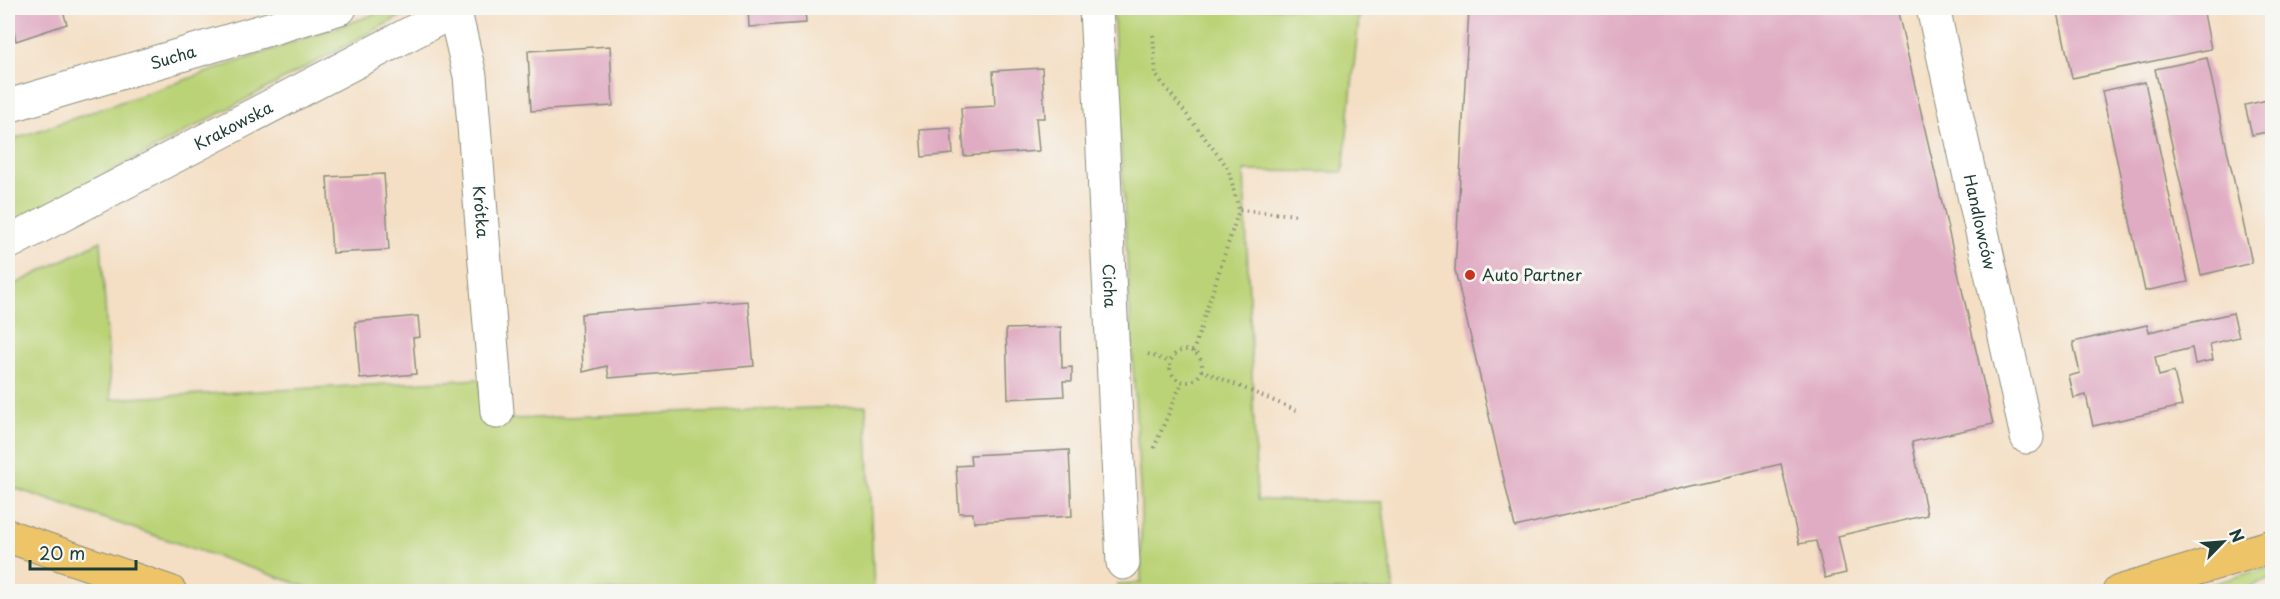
<svg xmlns="http://www.w3.org/2000/svg" width="2280" height="599" font-family="'Playpen Sans',sans-serif">
  <style>
    .green { fill: #bbd377; stroke: #6d8856; stroke-width: 1.5 }
    .building { fill: #e0acc3 }
    .lines { fill: none; stroke-linecap: round; stroke-linejoin: round }
    .minor-casing { stroke: #8a8e7c; stroke-width: 35 }
    .tertiary-casing { stroke: #8a8e7c; stroke-width: 35 }
    .motorway-casing { stroke: #8a8e7c; stroke-width: 35 }
    .path { stroke: #8a8e7c; stroke-width: 4; stroke-dasharray: 1.5 4.5; stroke-linecap: butt }
    .minor { stroke: #fff; stroke-width: 33 }
    .tertiary { stroke: #fff; stroke-width: 33 }
    .motorway { stroke: #eec469; stroke-width: 33 }
    .poi-dot { fill: #c8321e; stroke: #f6f6f2; stroke-width: 2 }
    .labels { text-anchor: middle; stroke-width: 6; stroke-linejoin: round; paint-order: stroke }
    .street-label { font-size: 16px; fill: #1f3d34; stroke: #f6f6f2 }
    .poi-label { font-size: 16px; fill: #1f3d34; stroke: #f6f6f2; text-anchor: start }
  </style>
  <rect width="100%" height="100%" fill="#f6f6f2"/>
  <filter id="ink" filterUnits="userSpaceOnUse"><feTurbulence type="fractalNoise" baseFrequency=".0167" numOctaves="2"/><feDisplacementMap in="SourceGraphic" scale="12" xChannelSelector="R" yChannelSelector="G"/><feConvolveMatrix kernelMatrix="1 2 1 2 8 2 1 2 1" color-interpolation-filters="sRGB"/></filter>
  <filter id="wash" filterUnits="userSpaceOnUse"><feTurbulence type="fractalNoise" baseFrequency=".008" numOctaves="4" result="noise"/><feDisplacementMap in="SourceGraphic" scale="24" xChannelSelector="R" yChannelSelector="G"/><feGaussianBlur stdDeviation="1.35" result="paint"/><feColorMatrix in="noise" values="0 0 0 0 0 0 0 0 0 0 0 0 0 0 0 0 0 1.4 0 .05"/><feComposite in="paint" operator="in"/></filter>
  <g filter="url(#wash)">
    <rect width="100%" height="100%" fill="#f4dfc4"/>
    <path class="green" d="M393 8H416L8 227V141Z
      M1113 8H1360L1343 172 1244 171 1257 500 1382 502 1394 591H1117V584L1141 583V505Z
      M101 241 111 399 480 379 483 420 866 406 874 591H319L8 486V288Z
      M2272 566V577L2241 591H2189Z"/>
    <g id="blocks">
      <path class="building" d="M8 8H62L67 24 16 41Z
        M748 8H805L806 23 749 27Z
        M1469 8H1897L1993 424 1912 442 1927 515 1838 536 1846 573 1825 578 1816 541 1799 544 1781 464 1515 527 1455 270Z
        M2078 8H2203L2211 49 2072 78 2058 12Z
        M610 46 613 106 531 111 528 51Z
        M2207 58 2252 263 2201 275 2155 69Z
        M1042 68 1045 118H1036L1039 151 964 156 961 108 995 106 993 71Z
        M2145 82 2188 282 2145 291 2102 91Z
        M2272 99V131L2252 135 2245 105Z
        M951 128 953 154 922 157 920 130Z
        M384 174 389 250 332 253 327 177Z
        M748 301 754 366 609 378 607 366 583 372 581 314Z
        M2233 313 2239 337 2210 344 2213 360 2195 364 2192 348 2155 357 2159 376 2174 372 2182 406 2093 426 2086 395 2074 398 2069 376 2080 373 2073 342 2147 325 2149 332Z
        M418 316 420 337 413 338 416 374 360 379 355 322Z
        M1061 327 1062 368 1072 367V381H1063L1064 396 1008 399 1006 329Z
        M1069 450 1072 516 974 522 973 513H959L956 466 971 465 970 455Z"/>
    </g>
  </g>
  <g filter="url(#ink)">
    <use href="#blocks" fill-opacity="0" stroke="#8a8e7c" stroke-width="1.5"/>
    <g class="lines">
      <g class="minor-casing">
        <g id="minor">
          <path id="s1" d="M454 8 470 76 497 412"/>
          <path id="s2" d="M1096 8 1123 563"/>
          <path id="s3" d="M1933 8 2027 437"/>
          <path id="s4" d="M8 106 340 8"/>
        </g>
      </g>
      <g class="tertiary-casing">
        <g id="tertiary">
          <path id="s5" d="M8 243 459 8"/>
        </g>
      </g>
      <g class="motorway-casing">
        <path id="motorway" d="M8 536 170 592
          M2119 592 2272 546"/>
      </g>
      <path class="path" d="M1153 35 1156 75 1228 168 1239 210
        M1170 366a16 16 0 1 1 32 0a16 16 0 1 1-32 0Z
        M1193 352 1239 210 1297 215
        M1148 354 1170 362
        M1201 370 1300 412
        M1154 448 1182 382"/>
      <use href="#minor" class="minor"/>
      <use href="#tertiary" class="tertiary"/>
      <use href="#motorway" class="motorway"/>
    </g>
  </g>
  <circle class="poi-dot" cx="1470" cy="275" r="6"/>
  <g class="labels">
    <g class="street-label">
      <text dy="6" stroke="none"><textPath href="#s4" startOffset="172">Sucha</textPath></text>
      <text dy="6" stroke="none"><textPath href="#s5" startOffset="254">Krakowska</textPath></text>
      <text dy="6" stroke="none"><textPath href="#s1" startOffset="206">Krótka</textPath></text>
      <text dy="6" stroke="none"><textPath href="#s3" startOffset="219">Handlowców</textPath></text>
      <text dy="6" stroke="none"><textPath href="#s2" startOffset="278">Cicha</textPath></text>
    </g>
    <g class="poi-label">
      <text x="1482" y="281">Auto Partner</text>
    </g>
  </g>
  <rect width="2280" height="599" fill="none" stroke="#f6f6f2" stroke-width="30"/>
  <g transform="translate(2223 542) rotate(65)" stroke="#f6f6f2" stroke-width="4.5" paint-order="stroke">
  <path d="M0-4.5L10 22L0 15L-10 22Z" fill="#1f3d34"/>
  <text y="-9" font-size="16" font-weight="bold" text-anchor="middle" fill="#1f3d34">N</text>
  </g>
  <path d="M30 560v9h106v-9" fill="none" stroke="#1f3d34" stroke-width="3"/>
  <text x="39" y="560" font-size="18" fill="#1f3d34" stroke="#f6f6f2" stroke-width="4.5" paint-order="stroke">20 m</text>
</svg>
